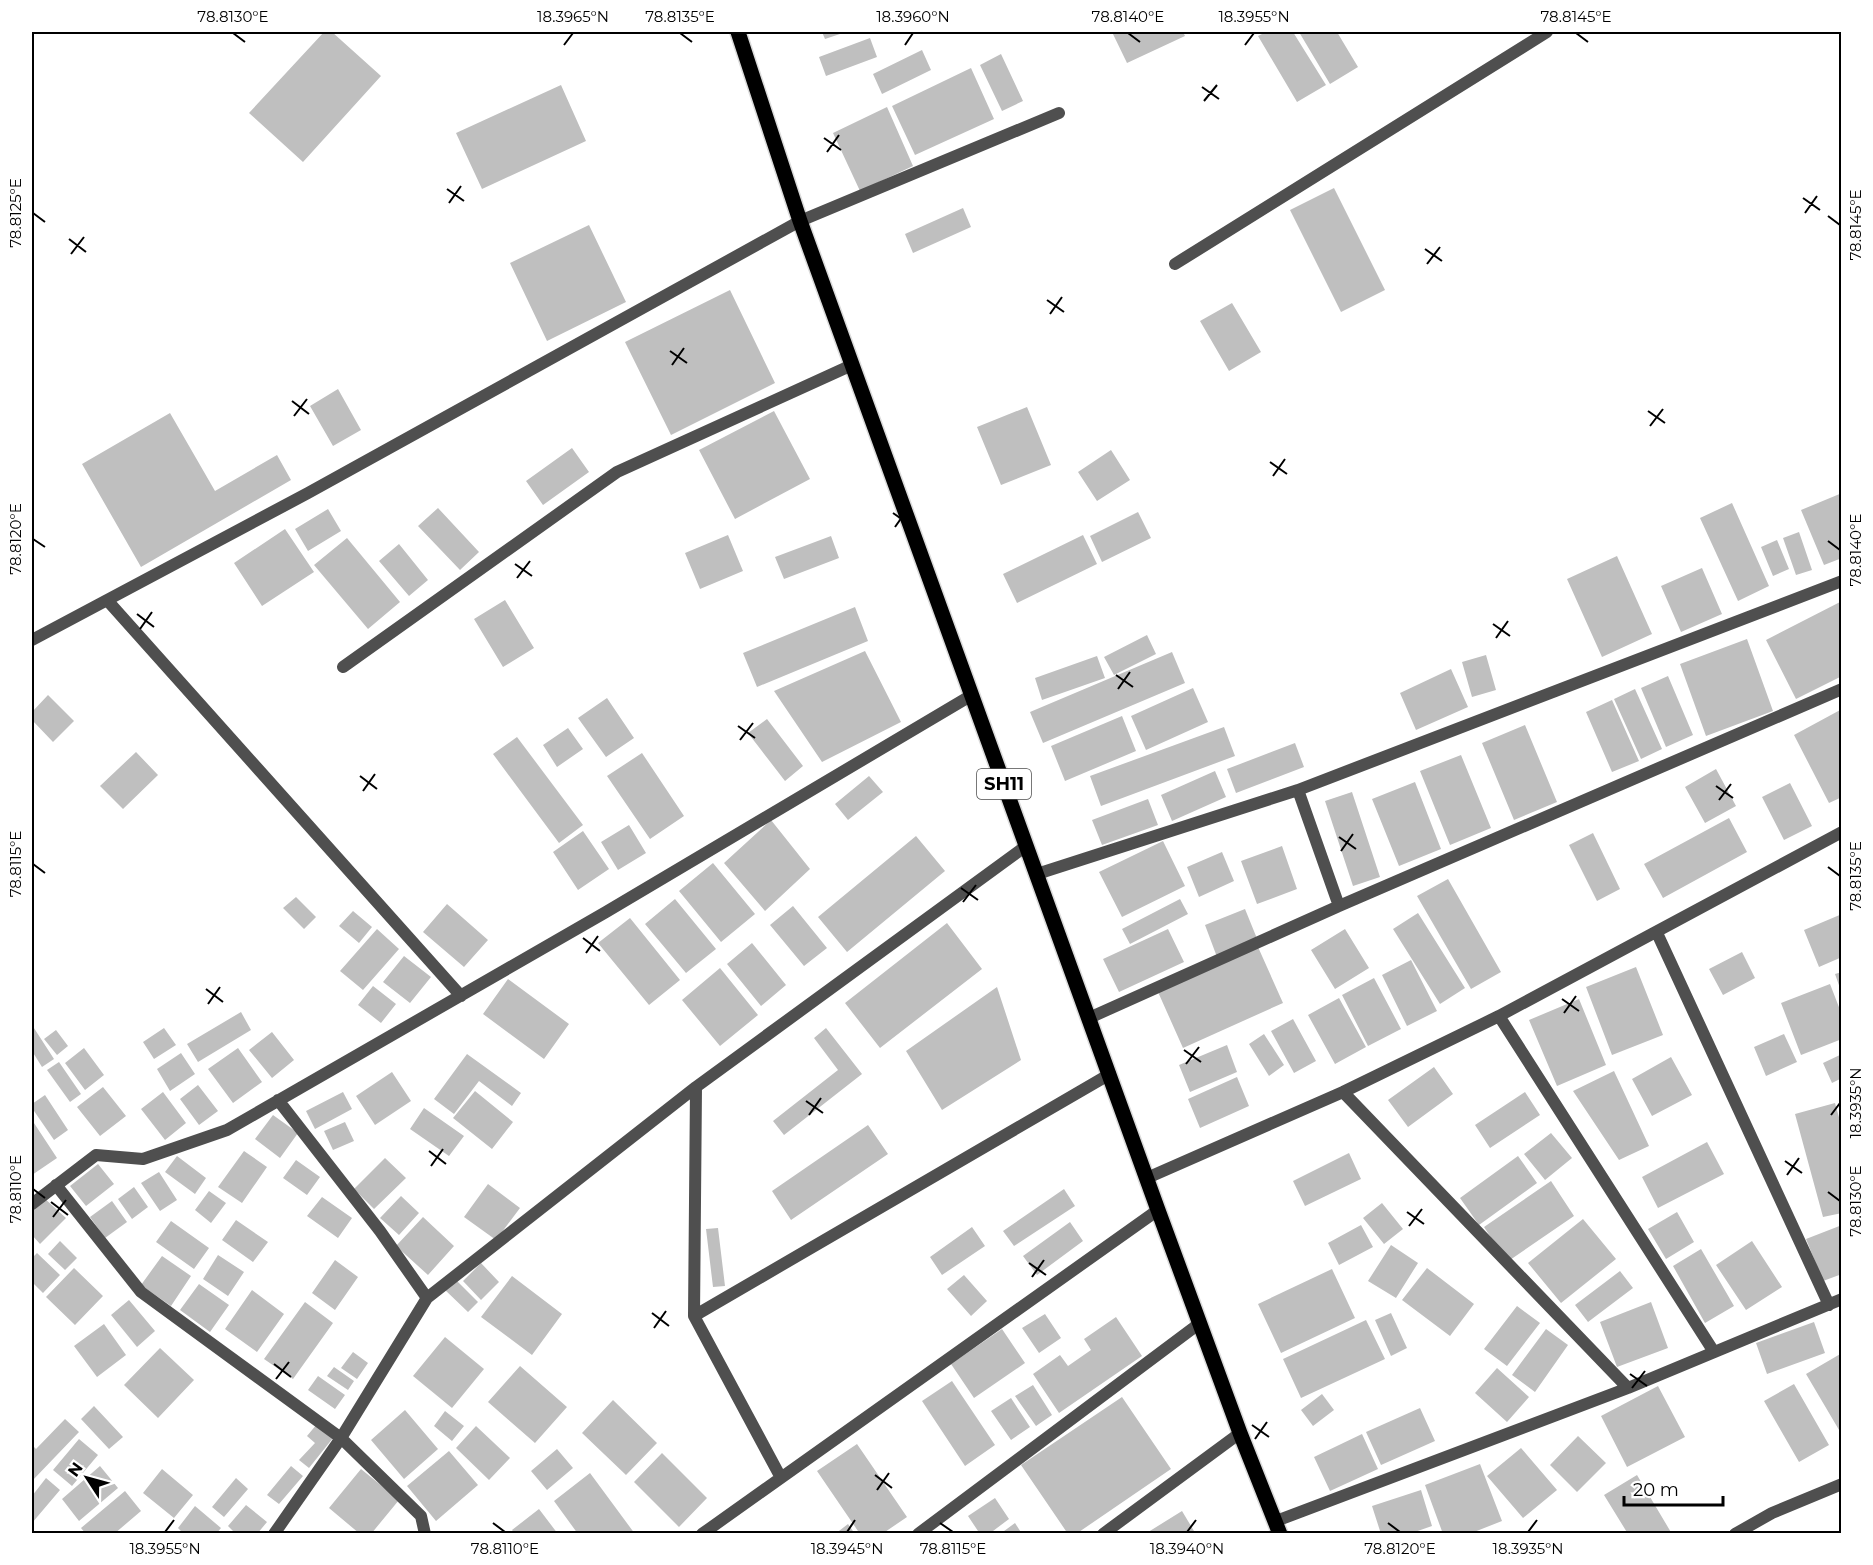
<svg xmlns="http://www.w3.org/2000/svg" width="1873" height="1565" font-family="Montserrat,sans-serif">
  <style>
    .building { fill: #bfbfbf }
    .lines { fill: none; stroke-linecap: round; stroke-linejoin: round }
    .primary-casing { stroke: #dbdbdb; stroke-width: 18 }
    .street { stroke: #4f4f4f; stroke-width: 12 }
    .primary { stroke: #000; stroke-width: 15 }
    .ticks { fill: none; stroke: #000; stroke-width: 2 }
    .labels { text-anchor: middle; stroke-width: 6; stroke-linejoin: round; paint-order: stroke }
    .shield { fill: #fff; stroke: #4c4c4c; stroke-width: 1.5 }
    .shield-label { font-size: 18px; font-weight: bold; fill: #000 }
    .neatline { fill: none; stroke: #000; stroke-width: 2 }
    .ticks-label { font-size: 15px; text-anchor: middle; fill: #000 }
  </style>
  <rect width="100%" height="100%" fill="#fff"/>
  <path class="building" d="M324 32H332L381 76 303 162 249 113Z
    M822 32H846L825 39Z
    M1112 32H1183L1185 36 1127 63Z
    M1266 32H1293L1326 85 1297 102 1258 36Z
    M1299 32H1337L1358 67 1330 84Z
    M870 38 877 57 826 76 819 57Z
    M922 50 931 70 882 94 873 74Z
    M1001 54 1023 101 1002 111 980 65Z
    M971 68 994 119 915 155 892 106Z
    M561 85 586 141 482 189 456 133Z
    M887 107 913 166 860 191 833 133Z
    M1334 188 1385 290 1341 312 1290 210Z
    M963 208 971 227 913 253 905 234Z
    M589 225 626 302 547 341 510 263Z
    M730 290 775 383 671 435 625 342Z
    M1232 303 1261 352 1229 371 1200 321Z
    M338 389 361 430 333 446 310 406Z
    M1027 407 1051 465 1001 485 977 427Z
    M774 411 810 479 735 519 699 450Z
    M170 413 215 491 277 455 291 480 141 567 82 464Z
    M572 448 589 472 543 505 526 481Z
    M1111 450 1130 480 1097 501 1078 472Z
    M1842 493V558L1824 565 1801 510Z
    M1732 503 1769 586 1738 601 1700 518Z
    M438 508 479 552 460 570 418 526Z
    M328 509 341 531 308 551 295 529Z
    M1138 512 1151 538 1102 562 1090 536Z
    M285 529 314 572 262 606 234 563Z
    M1799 532 1812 570 1796 575 1783 538Z
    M728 535 743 571 700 589 685 553Z
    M1083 535 1097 564 1017 603 1003 574Z
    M831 536 839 558 784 579 775 557Z
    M347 538 400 602 368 629 314 565Z
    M1777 540 1789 569 1773 576 1761 547Z
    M399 544 428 580 409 596 379 561Z
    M1617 556 1652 634 1602 657 1567 579Z
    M1702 568 1722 614 1681 632 1661 586Z
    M505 600 534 648 503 667 474 619Z
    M1842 601V676L1796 699 1766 640Z
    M855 607 868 641 757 687 743 653Z
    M1147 635 1156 654 1114 675 1104 657Z
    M1747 639 1773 711 1706 736 1680 664Z
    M865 651 901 722 822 762 774 691Z
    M1172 652 1185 683 1043 743 1030 712Z
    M1486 655 1496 690 1472 697 1462 662Z
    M1097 656 1105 678 1042 700 1035 678Z
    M1451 669 1468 707 1416 730 1400 693Z
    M1668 676 1693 735 1666 747 1641 688Z
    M1193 688 1208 722 1146 750 1131 716Z
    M1635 689 1662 749 1641 759 1614 699Z
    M48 695 74 721 53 742 32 720V712Z
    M607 698 634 738 606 757 578 718Z
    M1612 700 1639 761 1612 772 1586 712Z
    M1842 709V797L1829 803 1794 735Z
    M1122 716 1136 751 1065 781 1051 746Z
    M767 719 803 766 785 781 748 733Z
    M1525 725 1557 802 1514 820 1482 743Z
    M1224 727 1235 756 1101 806 1090 776Z
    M568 728 583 749 557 767 543 745Z
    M517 737 583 825 559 843 493 754Z
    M1295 743 1304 767 1236 793 1227 769Z
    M136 752 158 775 123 809 100 786Z
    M642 753 684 816 650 839 607 776Z
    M1461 755 1491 828 1450 845 1420 771Z
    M1716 769 1736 806 1705 823 1685 787Z
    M1215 771 1226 797 1172 821 1161 795Z
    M869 776 883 792 848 820 835 804Z
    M1415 782 1441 849 1399 866 1372 799Z
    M1790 783 1812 826 1784 840 1762 797Z
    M1352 792 1380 877 1353 886 1325 801Z
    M1148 799 1158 825 1102 845 1092 820Z
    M1729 818 1747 852 1663 898 1644 864Z
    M771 820 810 869 765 911 724 863Z
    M629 825 646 853 618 870 601 842Z
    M583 831 609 869 578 890 553 852Z
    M1593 833 1620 889 1597 901 1569 845Z
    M916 836 945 871 847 952 818 917Z
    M1163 841 1185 886 1122 917 1099 872Z
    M1282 846 1297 889 1257 904 1241 861Z
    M1222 852 1234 881 1199 897 1187 867Z
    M713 863 755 914 721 942 679 891Z
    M1448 879 1501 972 1471 989 1417 896Z
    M296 897 316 917 304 929 283 908Z
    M675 899 716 949 686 973 645 924Z
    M1180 899 1188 914 1130 944 1122 929Z
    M447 904 488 940 464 967 423 932Z
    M793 906 827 948 804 966 770 925Z
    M1245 909 1258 941 1217 957 1205 925Z
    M353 911 372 927 359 943 339 926Z
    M1418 913 1465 988 1440 1004 1393 929Z
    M1842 914V957L1819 967 1804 930Z
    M630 918 680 980 649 1005 598 943Z
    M947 923 982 969 880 1048 845 1003Z
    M377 929 399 949 363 990 340 971Z
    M1168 929 1184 962 1119 992 1103 959Z
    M1345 929 1369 968 1335 989 1311 950Z
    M752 943 786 985 761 1006 727 964Z
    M1258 947 1283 1003 1183 1048 1158 992Z
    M1742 952 1755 978 1723 995 1709 969Z
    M404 956 431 977 410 1003 383 982Z
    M1411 960 1437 1011 1407 1026 1382 975Z
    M1636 967 1663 1035 1612 1055 1586 987Z
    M720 968 758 1015 720 1046 682 1000Z
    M1842 972V991H1841L1835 974Z
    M1374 978 1401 1029 1368 1046 1342 995Z
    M508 979 569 1024 544 1059 483 1014Z
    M1830 984 1842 1015V1039L1801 1055 1781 1003Z
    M373 986 396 1004 381 1023 358 1005Z
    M997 987 1021 1060 942 1110 906 1051Z
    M1339 998 1366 1047 1335 1064 1308 1015Z
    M1579 999 1606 1065 1557 1086 1529 1020Z
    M241 1012 251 1030 198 1062 187 1044Z
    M1293 1019 1316 1061 1294 1073 1271 1031Z
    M32 1025 54 1059 42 1067 32 1051Z
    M164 1028 176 1045 154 1059 143 1042Z
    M826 1028 862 1074 784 1135 773 1121 838 1070 814 1038Z
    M56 1030 68 1046 57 1055 44 1039Z
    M272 1032 294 1060 272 1078 249 1050Z
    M1264 1034 1284 1065 1269 1076 1249 1044Z
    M1784 1034 1797 1062 1766 1076 1754 1047Z
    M1227 1045 1237 1072 1190 1092 1179 1065Z
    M84 1048 104 1075 85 1090 65 1063Z
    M238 1048 262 1082 233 1103 208 1069Z
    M181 1053 195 1074 170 1091 157 1069Z
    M467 1054 521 1093 512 1106 479 1081 454 1114 434 1099Z
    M1842 1054V1078L1832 1083 1823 1063Z
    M1671 1057 1692 1095 1652 1116 1632 1079Z
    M59 1062 81 1094 70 1102 47 1070Z
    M1434 1067 1453 1094 1408 1127 1388 1100Z
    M1614 1071 1649 1146 1619 1160 1573 1091Z
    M392 1072 411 1101 375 1125 356 1096Z
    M1237 1077 1249 1106 1200 1128 1188 1099Z
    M198 1085 218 1111 199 1125 180 1099Z
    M103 1087 126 1116 100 1136 77 1107Z
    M475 1091 513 1122 492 1149 453 1118Z
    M163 1092 186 1123 165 1140 141 1109Z
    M343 1092 352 1109 315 1129 306 1111Z
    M1525 1092 1540 1115 1490 1148 1475 1125Z
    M45 1095 68 1130 54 1140 32 1108V1104Z
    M1835 1103 1842 1128V1213L1823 1217 1795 1114Z
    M424 1108 464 1136 449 1156 410 1129Z
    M273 1115 298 1133 280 1158 255 1139Z
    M32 1120 57 1158 32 1175Z
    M345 1122 354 1141 333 1150 324 1131Z
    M868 1125 888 1154 791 1220 772 1191Z
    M1551 1133 1572 1158 1545 1180 1524 1154Z
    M1707 1142 1724 1174 1658 1208 1642 1177Z
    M244 1151 267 1167 242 1203 218 1187Z
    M1349 1153 1361 1179 1305 1206 1293 1181Z
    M177 1156 206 1178 195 1194 165 1172Z
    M1518 1156 1537 1183 1479 1225 1460 1198Z
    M385 1158 406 1178 374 1209 354 1189Z
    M296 1160 320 1177 307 1195 283 1178Z
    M98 1164 114 1184 86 1206 70 1186Z
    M159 1172 177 1200 160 1211 141 1183Z
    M1551 1181 1574 1216 1507 1262 1484 1227Z
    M488 1184 520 1208 496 1240 464 1217Z
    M134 1187 148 1207 132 1219 118 1199Z
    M1064 1189 1075 1206 1014 1246 1003 1231Z
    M209 1191 226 1203 211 1223 195 1210Z
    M401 1196 419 1213 399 1235 380 1218Z
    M43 1197 66 1218 40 1244 32 1235V1209Z
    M322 1197 352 1218 338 1238 307 1216Z
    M112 1201 127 1222 105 1238 90 1217Z
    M1382 1203 1403 1229 1384 1244 1363 1218Z
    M1677 1212 1694 1242 1666 1259 1648 1229Z
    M423 1217 454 1246 428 1275 396 1246Z
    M1583 1219 1616 1259 1561 1303 1528 1263Z
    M236 1220 268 1242 253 1262 222 1240Z
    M171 1221 209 1248 194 1269 156 1242Z
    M1070 1222 1083 1241 1037 1275 1023 1256Z
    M1361 1225 1373 1247 1339 1265 1328 1243Z
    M1842 1225V1274L1823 1281 1806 1239Z
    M972 1227 985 1246 942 1275 930 1257Z
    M718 1228 725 1286 713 1287 706 1229Z
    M60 1241 77 1258 65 1270 48 1254Z
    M1752 1241 1782 1287 1746 1310 1716 1265Z
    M1391 1245 1418 1263 1396 1298 1368 1281Z
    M1701 1249 1734 1306 1705 1323 1673 1266Z
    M37 1253 60 1275 43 1293 32 1282V1258Z
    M218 1255 244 1272 228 1296 203 1279Z
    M162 1256 191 1276 171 1306 141 1285Z
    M335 1260 358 1277 335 1310 312 1293Z
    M481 1263 499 1282 481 1300 463 1281Z
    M74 1268 103 1296 75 1325 46 1297Z
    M1427 1268 1474 1304 1450 1336 1402 1300Z
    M1332 1269 1355 1318 1281 1353 1258 1304Z
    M1620 1271 1633 1288 1588 1322 1575 1305Z
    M964 1275 987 1301 971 1316 947 1289Z
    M512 1276 562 1314 532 1355 481 1317Z
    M455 1279 478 1302 468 1312 444 1289Z
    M199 1284 229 1305 210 1332 180 1310Z
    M252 1290 284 1314 257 1352 225 1329Z
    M129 1300 155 1331 137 1347 111 1315Z
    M305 1302 333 1323 293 1379 264 1359Z
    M1651 1302 1668 1348 1617 1367 1600 1322Z
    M1517 1306 1540 1323 1507 1366 1484 1349Z
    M1391 1313 1407 1348 1391 1356 1375 1320Z
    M1045 1314 1061 1338 1039 1353 1022 1328Z
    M1116 1317 1142 1356 1059 1413 1033 1374 1060 1355 1068 1366 1091 1350 1084 1339Z
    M1366 1320 1385 1359 1301 1398 1283 1359Z
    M1814 1322 1825 1353 1767 1374 1756 1343Z
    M104 1324 126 1355 97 1377 74 1346Z
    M1002 1329 1025 1363 974 1398 951 1364Z
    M1546 1329 1568 1345 1535 1392 1512 1375Z
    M445 1337 484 1369 452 1408 413 1376Z
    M160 1348 194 1380 158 1418 124 1385Z
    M353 1352 368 1363 357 1379 341 1368Z
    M1842 1353V1435L1806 1374Z
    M520 1366 567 1407 535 1443 488 1402Z
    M334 1367 354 1381 348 1390 327 1376Z
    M1497 1368 1529 1397 1507 1422 1475 1393Z
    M318 1376 345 1395 335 1409 308 1390Z
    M952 1381 995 1445 965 1466 922 1401Z
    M1794 1384 1829 1445 1799 1462 1764 1401Z
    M1033 1385 1052 1415 1036 1426 1015 1396Z
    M1658 1386 1685 1437 1627 1467 1601 1416Z
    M1322 1394 1334 1410 1313 1426 1301 1410Z
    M1122 1397 1171 1469 1076 1534H1068L1021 1465Z
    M1011 1398 1030 1427 1011 1440 991 1411Z
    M613 1400 657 1443 626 1475 582 1433Z
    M94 1406 123 1437 109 1449 81 1419Z
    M1420 1408 1435 1441 1381 1465 1366 1432Z
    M405 1410 438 1449 404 1479 371 1440Z
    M445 1411 464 1426 452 1441 434 1426Z
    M65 1419 79 1432 32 1481V1445L36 1449Z
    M317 1424 333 1438 309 1468 299 1460 315 1443 307 1436Z
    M476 1426 510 1458 489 1480 456 1448Z
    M1362 1434 1378 1469 1330 1491 1314 1457Z
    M1578 1436 1606 1463 1577 1492 1550 1465Z
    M79 1439 98 1455 72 1486 53 1470Z
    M857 1444 907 1517 882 1534H860L817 1471Z
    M1521 1448 1557 1490 1523 1518 1487 1476Z
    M557 1449 573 1468 547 1490 531 1471Z
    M449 1451 478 1485 436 1521 407 1486Z
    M662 1453 707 1498 679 1527 634 1482Z
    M1480 1464 1502 1521 1469 1534H1443L1425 1485Z
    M100 1466 118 1488 79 1521 62 1499Z
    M291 1466 303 1476 279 1504 267 1495Z
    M162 1469 193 1495 174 1518 143 1493Z
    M361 1469 399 1500 371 1534H360L329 1508Z
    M590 1473 635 1534H578L554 1501Z
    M1637 1475 1672 1534H1628L1604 1495Z
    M46 1478 60 1490 32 1523V1496Z
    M236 1478 248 1489 224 1517 212 1507Z
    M1421 1490 1432 1526 1409 1534H1381L1372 1506Z
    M125 1491 141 1511 114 1534H86L81 1528Z
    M995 1498 1009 1519 989 1534H980L968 1516Z
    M246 1505 267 1522 257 1534H236L228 1526Z
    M195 1506 221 1528 216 1534H184L178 1528Z
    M539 1509 558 1534H515L512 1530Z
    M1182 1511 1194 1531 1189 1534H1145Z
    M1015 1523 1022 1534H1000Z
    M848 1524 855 1534H835Z"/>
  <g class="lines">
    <g class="primary-casing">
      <path id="primary" d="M738 32 800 221 1158 1210 1240 1433 1280 1534"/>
    </g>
    <path class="street" d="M1175 264 1547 32
      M107 600 461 996
      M32 640 308 493 800 221 1059 113
      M343 667 617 472 852 365
      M1298 790 1339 906 1842 689
      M1037 874 1298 790 1842 581
      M1657 933 1829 1305
      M1499 1016 1714 1352
      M1089 1018 1339 906
      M696 1087 694 1316 780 1476
      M1343 1092 1628 1388
      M1147 1178 1343 1092 1499 1016 1842 832
      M56 1185 141 1292 341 1438 421 1516 425 1534
      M32 1204 96 1155 143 1159 227 1130 606 912 972 695
      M427 1298 696 1087 1026 846
      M694 1316 1110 1074
      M1276 1521 1628 1388 1842 1299
      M274 1534 341 1438 427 1298 380 1231 278 1100
      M702 1534 1158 1210
      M918 1534 1200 1323
      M1103 1534 1240 1433
      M1735 1534 1772 1513 1842 1484"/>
    <use href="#primary" class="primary"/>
  </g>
  <path class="ticks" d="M233 33 245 42M680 33 692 42M1128 33 1140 42M1576 33 1588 42M564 45 573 33M905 45 913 33M1245 45 1254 33M1202 87 1219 99M1204 101 1217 85M824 138 841 150M827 152 839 135M447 189 464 201M1803 198 1820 210M449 203 461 186M33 213 45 222M1805 213 1817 196M1828 216 1840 225M69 239 86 252M1425 249 1442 261M71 254 84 237M1427 264 1440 247M1047 300 1064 312M1050 314 1062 297M670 351 687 363M672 365 684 348M292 401 309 414M1648 411 1665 423M294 416 307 399M1650 426 1663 409M1270 462 1287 474M1273 476 1285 459M893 513 910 525M895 527 907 510M33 539 45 547M1828 541 1840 550M515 564 532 576M517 578 530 561M137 614 154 627M1493 624 1510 636M140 629 152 612M1496 638 1508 621M1116 675 1133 687M1118 689 1130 672M738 726 755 738M740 740 753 723M360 776 377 789M1716 786 1733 798M363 791 375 774M1719 800 1731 784M1339 837 1356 849M1341 851 1353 834M33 864 45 873M1828 867 1840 876M961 888 978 900M963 902 976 885M583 938 600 951M586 953 598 936M206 989 223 1002M1562 999 1579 1011M208 1004 220 987M1564 1013 1576 996M1184 1050 1201 1062M1186 1064 1199 1047M806 1101 823 1113M809 1115 821 1098M1831 1115 1840 1103M429 1151 446 1164M1785 1161 1802 1173M431 1166 443 1149M1787 1175 1799 1158M33 1189 45 1198M1828 1192 1840 1201M51 1202 68 1215M1407 1212 1424 1224M53 1217 66 1200M1409 1226 1422 1209M1029 1263 1046 1275M1032 1277 1044 1260M652 1313 669 1326M654 1328 666 1311M274 1364 291 1377M1630 1374 1647 1386M276 1379 289 1362M1632 1388 1645 1371M1252 1425 1269 1437M1255 1439 1267 1422M875 1475 892 1488M877 1490 889 1473M493 1523 505 1532M940 1523 953 1532M1388 1523 1400 1532M165 1532 174 1520M847 1532 855 1520M1187 1532 1196 1520M1528 1532 1537 1520"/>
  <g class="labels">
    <rect class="shield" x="977" y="769" width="54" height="30" rx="4.5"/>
    <g class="shield-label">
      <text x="1004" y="790">SH11</text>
    </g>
  </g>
  <rect width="1873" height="1565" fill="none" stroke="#ffffff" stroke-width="66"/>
  <g transform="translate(87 1478) rotate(306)" stroke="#ffffff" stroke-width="4.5" paint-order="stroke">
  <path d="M0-4.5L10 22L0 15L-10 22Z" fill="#000000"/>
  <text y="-9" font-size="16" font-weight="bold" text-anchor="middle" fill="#000000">N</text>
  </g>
  <path d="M1624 1496v9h99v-9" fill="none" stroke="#000000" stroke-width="3"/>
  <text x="1633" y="1496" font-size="18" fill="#000000" stroke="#ffffff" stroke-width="4.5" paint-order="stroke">20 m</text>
  <rect x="33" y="33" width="1807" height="1499" class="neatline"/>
  <g class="ticks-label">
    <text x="233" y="22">78.8130°E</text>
    <text x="573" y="22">18.3965°N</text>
    <text x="680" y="22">78.8135°E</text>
    <text x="913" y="22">18.3960°N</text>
    <text x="1128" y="22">78.8140°E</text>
    <text x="1254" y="22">18.3955°N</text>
    <text x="1576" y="22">78.8145°E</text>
    <text transform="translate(16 213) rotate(-90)" y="5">78.8125°E</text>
    <text transform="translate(1856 225) rotate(-90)" y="5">78.8145°E</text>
    <text transform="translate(16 539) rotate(-90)" y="5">78.8120°E</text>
    <text transform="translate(1856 550) rotate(-90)" y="5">78.8140°E</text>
    <text transform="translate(16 864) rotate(-90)" y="5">78.8115°E</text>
    <text transform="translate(1856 876) rotate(-90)" y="5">78.8135°E</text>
    <text transform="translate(1856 1103) rotate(-90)" y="5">18.3935°N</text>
    <text transform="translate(16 1189) rotate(-90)" y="5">78.8110°E</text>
    <text transform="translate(1856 1201) rotate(-90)" y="5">78.8130°E</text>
    <text x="165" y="1554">18.3955°N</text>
    <text x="505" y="1554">78.8110°E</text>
    <text x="847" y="1554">18.3945°N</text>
    <text x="953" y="1554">78.8115°E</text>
    <text x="1187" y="1554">18.3940°N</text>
    <text x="1400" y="1554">78.8120°E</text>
    <text x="1528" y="1554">18.3935°N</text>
  </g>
</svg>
